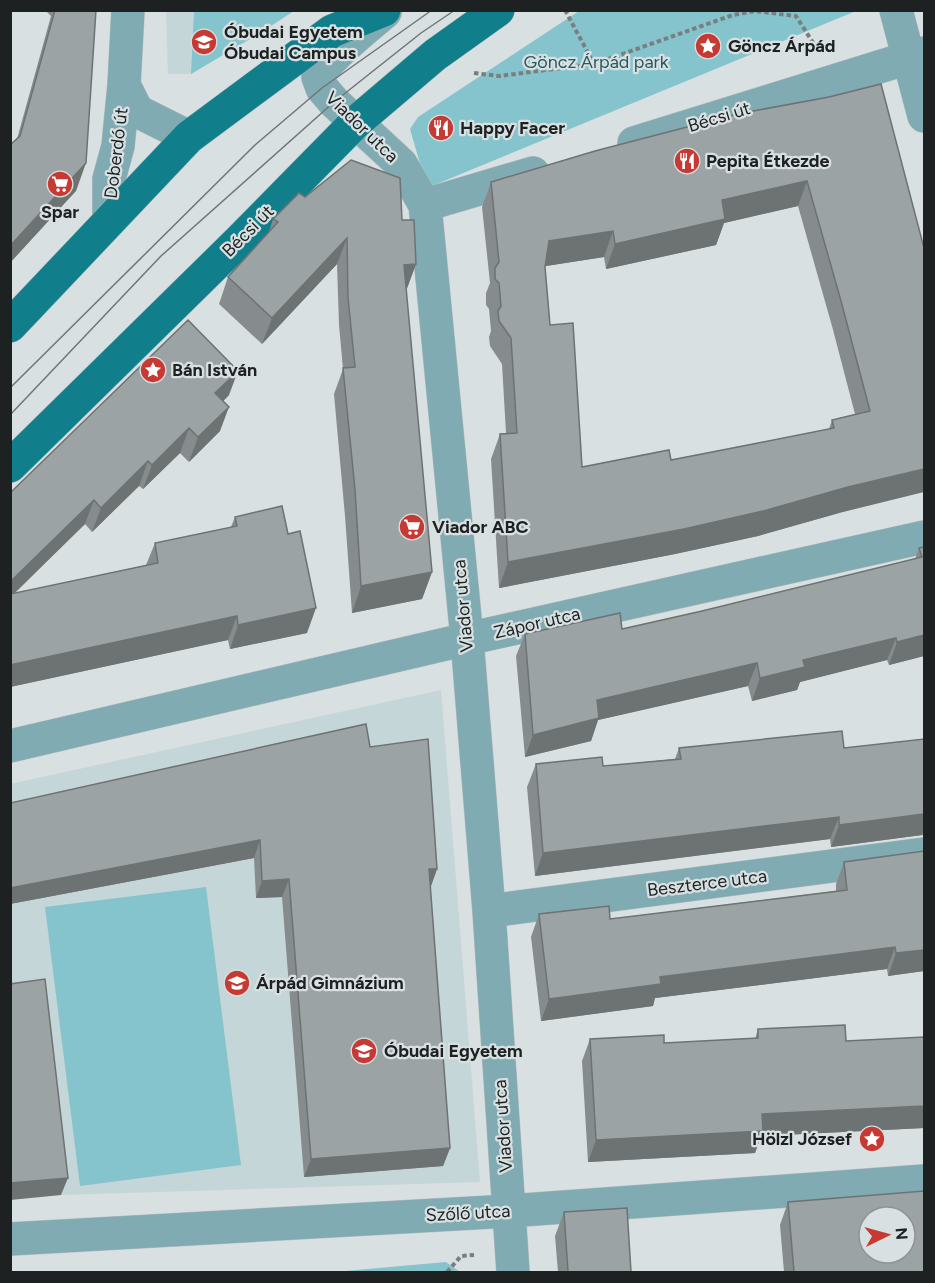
<svg xmlns="http://www.w3.org/2000/svg" width="935" height="1283" font-family="Figtree,sans-serif">
  <style>
    .built { fill: #c5d6d8 }
    .green { fill: #85c4cd }
    .lines { fill: none; stroke-linecap: round; stroke-linejoin: round }
    .minor-casing { stroke: #b7bebe; stroke-width: 34 }
    .major-casing { stroke: #b7bebe; stroke-width: 34 }
    .path { stroke: #797f7f; stroke-width: 4; stroke-dasharray: 4.5 3; stroke-linecap: butt }
    .minor { stroke: #80abb2; stroke-width: 33 }
    .major { stroke: #117f8b; stroke-width: 33 }
    .tram { stroke: #707576; stroke-width: 1.5 }
    .wall { fill: #868c8d; fill-rule: evenodd }
    .shaded-wall { fill: #6d7273 }
    .building { fill: #9ca3a4; stroke: #6d7273; stroke-width: 1.5; fill-rule: evenodd }
    .labels { text-anchor: middle; stroke-width: 4.5; stroke-linejoin: round; paint-order: stroke }
    .poi-label { font-size: 18px; font-weight: bold; fill: #1e2121; stroke: #d8e0e1; text-anchor: start }
    .park-label { font-size: 18px; fill: #275960; stroke: #d8e0e1 }
    .street-label { font-size: 18px; fill: #1e2121; stroke: #d8e0e1 }
  </style>
  <rect width="100%" height="100%" fill="#d8e0e1"/>
  <path class="built" d="M166 11H292L191 74H168Z
    M441 690 480 1182 61 1195 11 1200 10 784Z"/>
  <path class="green" d="M194 11V10L294 11 257 35 191 74Z
    M579 11H856L427 188 410 129 418 117Z
    M206 887 241 1165 80 1186 45 907Z
    M446 1262 460 1272H334Z"/>
  <g class="lines">
    <g class="minor-casing">
      <path id="minor" d="M896 10 924 116
        M385 12C369 26 326 59 318 77L322 88 334 102 401 164 425 205 467 639 489 911 513 1272
        M124 85 137 111 189 137
        M634 143 924 53
        M425 205 533 173
        M109 221V179L118 146 124 85 128 10
        M10 746 467 639 924 537
        M489 911 924 854
        M10 1239 509 1211 924 1181"/>
    </g>
    <g class="major-casing">
      <path id="major" d="M10 326 189 137 332 31 384 10
        M10 466 239 241 355 123 435 55 498 10"/>
    </g>
    <path class="path" d="M565 10 594 64
      M474 73 499 76 594 64 733 15 755 11 796 16 817 49
      M447 1272 461 1256 474 1255"/>
    <use href="#minor" class="minor"/>
    <use href="#major" class="major"/>
    <path class="tram" d="M10 388 255 145 322 88 432 10
      M10 415 161 256 334 102 421 33 455 10"/>
  </g>
  <path class="wall" d="M45 10H96L76 191 17 139 51 16Z
    M737 114 924 248 839 513 758 536 675 554 499 588 491 459 500 434 506 433 502 364 490 346 489 337 491 331 489 309 486 305V293L490 283 482 207 491 182ZM798 206 832 326 855 414 832 420 829 429 671 460 582 467 550 325 545 266 604 257 606 269 716 245 724 223Z
    M305 197 402 220 416 264 406 291 432 572 422 599 352 613 345 516 334 394 343 369 339 325 337 264 262 344 219 304 228 277 269 232 273 219Z
    M229 395 223 401 220 431 189 462 180 453 143 489 139 486 92 532 85 524 14 594 146 565 155 543 231 527 235 517 307 633 230 649 228 640 10 687V493Z
    M924 547V656L889 665 887 660 800 682 797 690 752 701 748 686 598 720 591 741 525 757 516 656 525 634 622 629 702 611 915 559 919 548Z
    M924 739V836L922 835 831 847 830 839 535 876 527 787 536 764 603 766 675 759 679 748H844Z
    M370 747 437 869 431 886H430L450 1148 443 1166 304 1177 282 897 256 898 254 858 10 904V803Z
    M844 862 924 971 888 976 887 969 655 998 653 1006 541 1021 531 937 539 914 610 919 836 891V884Z
    M758 1029 846 1041 924 1037V1128L761 1136 755 1153 588 1162 582 1061 590 1039 664 1043 755 1039Z
    M788 1202 924 1272H784L780 1225Z
    M564 1212 631 1272H558L555 1236Z"/>
  <path class="shaded-wall" d="M86 163 76 191 10 263V246Z
    M807 181 798 206 724 223 716 245 606 269 615 244 722 200Z
    M613 231 604 257 540 267 549 241Z
    M347 238 337 264 262 344 272 318Z
    M416 264 406 291 404 265Z
    M238 371 229 395 207 418 215 393Z
    M229 407 220 431 189 462 198 437Z
    M189 428 180 453 143 489 152 465Z
    M148 461 139 486 92 532 101 508Z
    M924 469V492L839 513 758 536 675 554 499 588 508 562 848 487Z
    M94 500 85 524 10 597V582Z
    M432 572 422 599 352 613 361 586Z
    M316 608 307 633 230 649 238 625Z
    M237 616 228 640 10 687V665Z
    M924 635V656L889 665 897 642Z
    M896 638 887 660 800 682 797 690 752 701 760 678 803 660Z
    M757 663 748 686 598 720 591 741 525 757 533 735 597 700Z
    M924 814V827L922 835 831 847 839 825Z
    M839 817 830 839 535 876 543 853Z
    M260 840 254 858 10 904V888Z
    M429 869H437L431 886 422 887Z
    M289 879 282 897 256 898 262 881Z
    M895 947 887 969 655 998 653 1006 541 1021 549 999 660 977Z
    M924 950V971L888 976 896 953Z
    M924 1106V1128L761 1136 755 1153 588 1162 596 1140 762 1114Z
    M450 1148 443 1166 304 1177 311 1159Z
    M68 1178 61 1195 10 1200V1183Z"/>
  <path class="building" d="M55 10H96L86 163 10 246V145L20 136Z
    M881 84 924 248V469L848 487 767 510 684 529 508 562 500 434 517 433 511 338 499 321 498 311 501 306 499 283 495 279V268L499 262 491 182 595 151 737 114 829 97ZM807 181 841 301 870 411 832 420 834 428 753 444 671 460 669 450 582 467 573 323 550 325 545 267 549 241 613 231 615 244 725 219 722 200Z
    M351 160 400 178 402 220H414L416 264 404 265 432 572 361 586 355 490 343 368 355 367 348 298 347 238 272 318 228 277 278 222 273 219 299 193 305 197Z
    M188 320 238 371 215 393 229 407 198 437 189 428 152 465 148 461 101 508 94 500 10 582V493Z
    M282 506 288 534 300 531 316 608 238 625 237 616 10 665V594L158 563 155 543 237 526 235 517Z
    M924 547V635L897 642 896 638 803 660 805 667 760 678 757 663 597 700 599 718 533 735 525 634 620 613 622 629 702 611 922 557 919 548Z
    M366 724 370 747 428 739 437 869H429L450 1148 311 1159 289 879 262 881 260 840 10 888V803Z
    M842 731 844 748 924 739V814L839 825V817L543 853 536 764 602 757 603 766 681 759 679 748Z
    M924 851V950L896 953 895 947 660 977 661 984 549 999 539 914 609 906 610 919 847 890 844 862Z
    M45 979 68 1178 10 1183V984Z
    M845 1025 846 1041 924 1037V1106L762 1114 763 1131 596 1140 590 1039 664 1035V1043L758 1038V1029Z
    M924 1191V1272H794L788 1202ZM869 1217H905V1253H869Z
    M627 1208 631 1272H568L564 1212Z"/>
  <defs>
    <g id="university-disc" transform="scale(1.35)"><circle r="9.5" fill="#c73933" stroke="#d8e0e1"/><path d="M0-5L7-2L0 1L-7-2ZM-4 1L0 2.5L4 1V4Q0 6-4 4Z" fill="#fff"/></g>
    <g id="sight-disc" transform="scale(1.35)"><circle r="9.5" fill="#c73933" stroke="#d8e0e1"/><path d="M0-6L1.8-2.2L6-1.7L2.9 1.2L3.7 5.4L0 3.3L-3.7 5.4L-2.9 1.2L-6-1.7L-1.8-2.2Z" fill="#fff"/></g>
    <g id="restaurant-disc" transform="scale(1.35)"><circle r="9.5" fill="#c73933" stroke="#d8e0e1"/><path d="M-5-6h1v4h1v-4h1v4h1v-4h1v5L-1.5 .5V6h-2V.5L-5-1ZM5-6V6H3V1.5H1.5Q1.5-4 5-6Z" fill="#fff"/></g>
    <g id="supermarket-disc" transform="scale(1.35)"><circle r="9.5" fill="#c73933" stroke="#d8e0e1"/><path d="M-6-5.5h2.5l.6 2H6L4.5 2H-2.5L-4.4-4H-6ZM-1.5 3.2a1.3 1.3 0 1 0 .1 0ZM3 3.2a1.3 1.3 0 1 0 .1 0Z" fill="#fff"/></g>
    <g id="school-disc" transform="scale(1.35)"><circle r="9.5" fill="#c73933" stroke="#d8e0e1"/><path d="M0-5L7-2L0 1L-7-2ZM-4 1L0 2.5L4 1V4Q0 6-4 4Z" fill="#fff"/></g>
  </defs>
  <g fill-rule="evenodd">
    <use href="#university-disc" x="204" y="42"/>
    <use href="#sight-disc" x="708" y="46"/>
    <use href="#restaurant-disc" x="441" y="128"/>
    <use href="#restaurant-disc" x="687" y="161"/>
    <use href="#supermarket-disc" x="60" y="184"/>
    <use href="#sight-disc" x="153" y="370"/>
    <use href="#supermarket-disc" x="412" y="527"/>
    <use href="#school-disc" x="237" y="983"/>
    <use href="#university-disc" x="364" y="1051"/>
    <use href="#sight-disc" x="872" y="1139"/>
  </g>
  <g class="labels">
    <g class="poi-label">
      <text x="224" y="38">Óbudai Egyetem<tspan x="224" dy="21">Óbudai Campus</tspan></text>
      <text x="728" y="52">Göncz Árpád</text>
      <text x="460" y="134">Happy Facer</text>
      <text x="706" y="167">Pepita Étkezde</text>
      <text x="60" y="218" text-anchor="middle">Spar</text>
      <text x="172" y="376">Bán István</text>
      <text x="432" y="533">Viador ABC</text>
      <text x="256" y="989">Árpád Gimnázium</text>
      <text x="384" y="1057">Óbudai Egyetem</text>
      <text x="852" y="1145" text-anchor="end">Hölzl József</text>
    </g>
    <g class="park-label">
      <text x="596" y="68">Göncz Árpád park</text>
    </g>
    <g class="street-label">
      <text transform="translate(719 117) rotate(-17)" y="6">Bécsi út</text>
      <text transform="translate(362 127) rotate(44)" y="6">Viador utca</text>
      <text transform="translate(116 153) rotate(-83)" y="6">Doberdó út</text>
      <text transform="translate(248 231) rotate(-45)" y="6">Bécsi út</text>
      <text transform="translate(463 606) rotate(-95)" y="6">Viador utca</text>
      <text transform="translate(537 623) rotate(-13)" y="6">Zápor utca</text>
      <text transform="translate(707 883) rotate(-7)" y="6">Beszterce utca</text>
      <text transform="translate(503 1126) rotate(-94)" y="6">Viador utca</text>
      <text transform="translate(468 1213) rotate(-3)" y="6">Szőlő utca</text>
    </g>
  </g>
  <rect width="935" height="1283" fill="none" stroke="#1e2121" stroke-width="24"/>
  <g transform="translate(887 1235) rotate(85)"><circle r="28" fill="#d8e0e1" stroke="#8e9494" stroke-width="1.5"/>
  <path d="M0-4.5L10 22L0 15L-10 22Z" fill="#c73933"/>
  <text y="-9" font-size="16" font-weight="bold" text-anchor="middle" fill="#1e2121">N</text>
  </g>
</svg>
